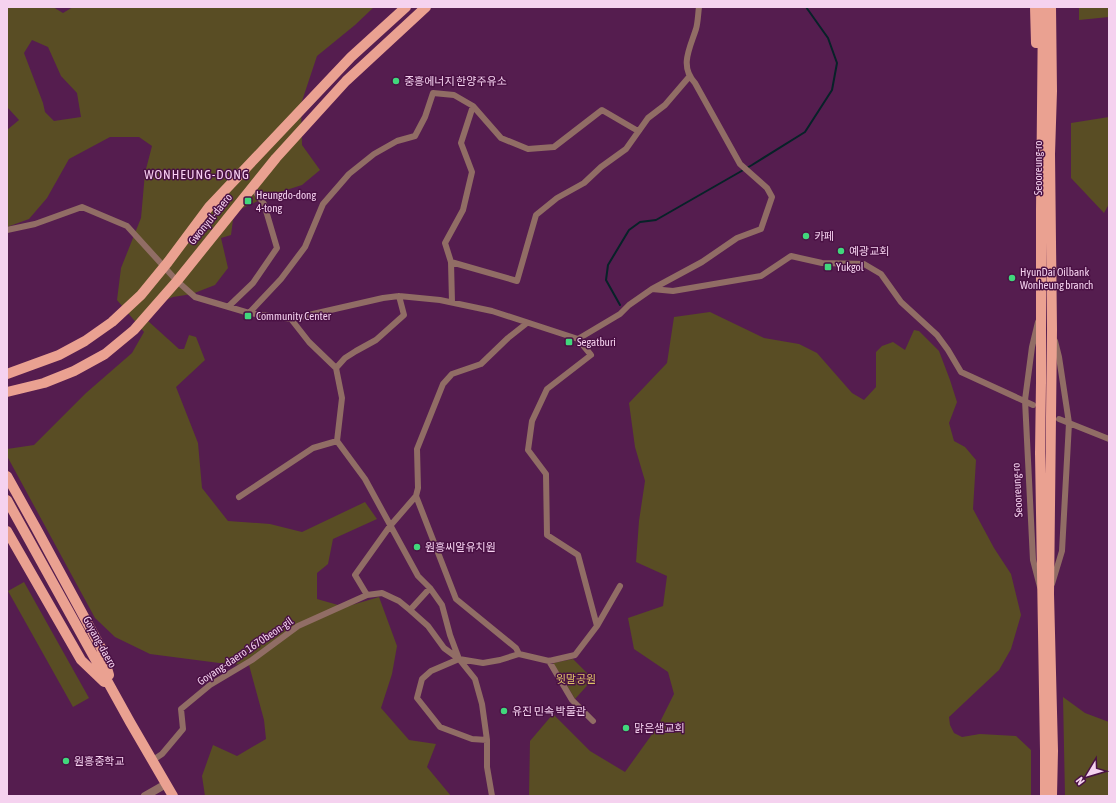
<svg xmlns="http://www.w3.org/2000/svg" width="1116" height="803" font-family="'Asap Condensed','Noto Sans KR',sans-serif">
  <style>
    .green { fill: #594d24; fill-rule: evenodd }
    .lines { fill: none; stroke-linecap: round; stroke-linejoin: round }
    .stream { stroke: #072228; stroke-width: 2 }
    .minor { stroke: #916d65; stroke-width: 6 }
    .tertiary { stroke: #916d65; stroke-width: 8 }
    .primary { stroke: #eaa191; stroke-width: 10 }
    .poi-dot { fill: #41d77c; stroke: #4a1144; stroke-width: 1.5 }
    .labels { text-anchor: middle; stroke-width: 3; stroke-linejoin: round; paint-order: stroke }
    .poi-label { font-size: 11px; fill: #f5d2ef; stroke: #4a1144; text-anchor: start }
    .street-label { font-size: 11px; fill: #f5d2ef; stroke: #4a1144 }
    .park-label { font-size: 11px; fill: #ddc167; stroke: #4a1144 }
    .quarter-label { font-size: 13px; letter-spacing: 1px; fill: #f9d0f2; stroke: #4a1144 }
  </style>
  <rect width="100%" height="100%" fill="#551d4f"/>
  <path class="green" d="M7 7H53L63 13 73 7H374L355 25 317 56 301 104 302 145 320 170 302 185 271 195 234 212 231 235 221 238 228 268 215 285 192 294 173 297 153 305 148 321 179 349H184L189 335 196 337 205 360 176 387 198 443 202 488 228 521 270 524 302 532 365 502 377 519 333 539 328 564 317 573V599L345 607 379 597 397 646 392 674 381 708 409 740 436 744 427 767 451 796H205L202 776 213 745 237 756 266 739 264 720 249 665 227 664 150 654 115 637 95 618 7 456V449L34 445 86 393 132 353 144 332 117 300 121 268 141 218 145 173 152 146 139 137H110L69 159 47 198 29 219 7 227V130L19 120 7 107ZM32 40 48 47 61 76 77 93 81 117 54 121 45 112 43 103 24 53Z
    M1079 7H1109V17L1079 20Z
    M1109 117V204L1104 213 1071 178V123Z
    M710 312 764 338 799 344 817 353 852 393 864 400 876 387V352L882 346 893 342 905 350 914 330 919 331 939 351 950 380 957 402 949 423 954 441 965 447 976 460 973 509 994 548 1011 574 1021 615 1011 649 999 670 949 717 950 725 954 733 962 737 980 734 1016 736 1031 750V796H529L530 741 553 714 590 751 625 772 658 726 674 694 668 672 634 649 628 618 663 606 667 576 636 562 639 521 645 481 635 447 629 403 667 363 674 317Z
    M24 582 89 698 73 707 8 591Z
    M573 659 593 679 575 699 553 663Z
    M1063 697 1085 713 1109 722V796H1065Z"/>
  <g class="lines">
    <path class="stream" d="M620 305 606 280 608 265 629 230 640 222 656 220 752 165 805 132 832 90 837 63 828 38 806 7"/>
    <path class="minor" d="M7 230 35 224 82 207 127 226 177 281 195 297 249 313 291 319 383 298 399 296 440 300 492 311 578 339 620 314 629 305 652 289 702 262 737 238 761 229 772 197 767 188 740 164 695 83C679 66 690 48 696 29 698 22 698 14 699 7
      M451 262 445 243 463 210 472 172 461 143 473 106
      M652 289 673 291 761 276 791 256 822 263 864 264 881 274 901 302 937 335 948 350 961 372 1033 405
      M452 302 451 262 517 281 536 215 557 198 584 183 601 167 626 149 648 118 665 105 689 77
      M229 306 253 283 277 248 264 204 252 187
      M249 313 281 279 305 247 323 204 349 174 374 154 397 141 415 136 425 117 433 93 454 95 473 106 501 138 528 149 554 147 602 110 638 131
      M291 319 309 342 336 368 342 398 337 441 365 479 418 576 430 588 442 605 450 635 459 659 475 679 482 704 487 740V767L492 796
      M1038 322 1032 347 1025 400 1033 560 1040 587
      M336 368 345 358 356 351 376 340 404 315 399 296
      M1059 419 1109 439
      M239 497 313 448 337 441
      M1052 584 1062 551 1069 423 1059 357 1055 341
      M367 595 355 575 390 526 416 496
      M410 610 430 588
      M597 626 620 586
      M519 654 516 648 456 599 416 496 418 488 417 449 443 384 452 374 481 364 508 338 527 323
      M459 659 431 671 422 679 417 698 440 727 472 739 487 740
      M549 661 572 700 593 721
      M153 760 162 754 183 729 181 709 210 685 252 660 298 626 367 595 382 593 399 601 410 610 428 626 444 648 459 659 483 663 500 660 519 654 549 661 575 655 597 626 578 555 547 535 546 474 528 450 532 421 547 389 591 355 578 339"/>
    <path class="tertiary" d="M145 796 166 784"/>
    <path class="primary" d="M1035 7 1036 43
      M1043 7 1041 209V382L1040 453 1045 751V796
      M1051 7 1052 91 1050 154 1052 329 1049 594 1053 751 1052 796
      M7 374 59 355 85 341 112 322 141 295 168 262 209 207 351 57 406 7
      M7 392 44 383 74 371 105 354 134 330 177 281 276 158 346 81 426 7
      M7 476 36 528 101 648 109 675
      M7 500 130 722 173 796
      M7 531 81 660 104 682"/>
  </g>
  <g class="poi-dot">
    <circle cx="396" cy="81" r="4"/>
    <rect x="244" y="197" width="8" height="8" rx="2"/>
    <circle cx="806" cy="236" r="4"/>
    <circle cx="841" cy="251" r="4"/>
    <rect x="824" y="263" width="8" height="8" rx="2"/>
    <circle cx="1012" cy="278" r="4"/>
    <rect x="244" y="312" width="8" height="8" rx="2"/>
    <rect x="565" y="338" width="8" height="8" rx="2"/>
    <circle cx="417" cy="547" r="4"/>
    <circle cx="504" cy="711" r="4"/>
    <circle cx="626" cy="728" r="4"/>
    <circle cx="66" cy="761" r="4"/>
  </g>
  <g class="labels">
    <g class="poi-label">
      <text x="404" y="85">중흥에너지 한양주유소</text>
      <text x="256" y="199">Heungdo-dong<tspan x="256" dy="13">4-tong</tspan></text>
      <text x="814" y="240">카페</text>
      <text x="849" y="255">예광교회</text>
      <text x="836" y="271">Yukgol</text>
      <text x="1020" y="276">HyunDai Oilbank<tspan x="1020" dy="13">Wonheung branch</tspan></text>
      <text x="256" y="320">Community Center</text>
      <text x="577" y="346">Segatburi</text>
      <text x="425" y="551">원흥씨알유치원</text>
      <text x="512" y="715">유진 민속 박물관</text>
      <text x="634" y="732">맑은샘교회</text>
      <text x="74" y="765">원흥중학교</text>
    </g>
    <g class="street-label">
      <text transform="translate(1038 168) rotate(-90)" y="4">Seooreung-ro</text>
      <text transform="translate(210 219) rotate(-51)" y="4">Gwonyul-daero</text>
      <text transform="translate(1017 490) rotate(-93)" y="4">Seooreung-ro</text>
      <text transform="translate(100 642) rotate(61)" y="4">Goyang-daero</text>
      <text transform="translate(245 651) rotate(-34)" y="4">Goyang-daero 1670beon-gil</text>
    </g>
    <g class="park-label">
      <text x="576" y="683">윗말공원</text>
    </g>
    <g class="quarter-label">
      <text x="197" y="179">WONHEUNG-DONG</text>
    </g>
  </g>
  <rect width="1116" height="803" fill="none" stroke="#f5d2ef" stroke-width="16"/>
  <g transform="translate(1088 775) rotate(232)" stroke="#4a1144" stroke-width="3" paint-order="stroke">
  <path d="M0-3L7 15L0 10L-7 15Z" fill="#f5d2ef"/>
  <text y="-6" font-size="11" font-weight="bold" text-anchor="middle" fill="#f5d2ef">N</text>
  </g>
</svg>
